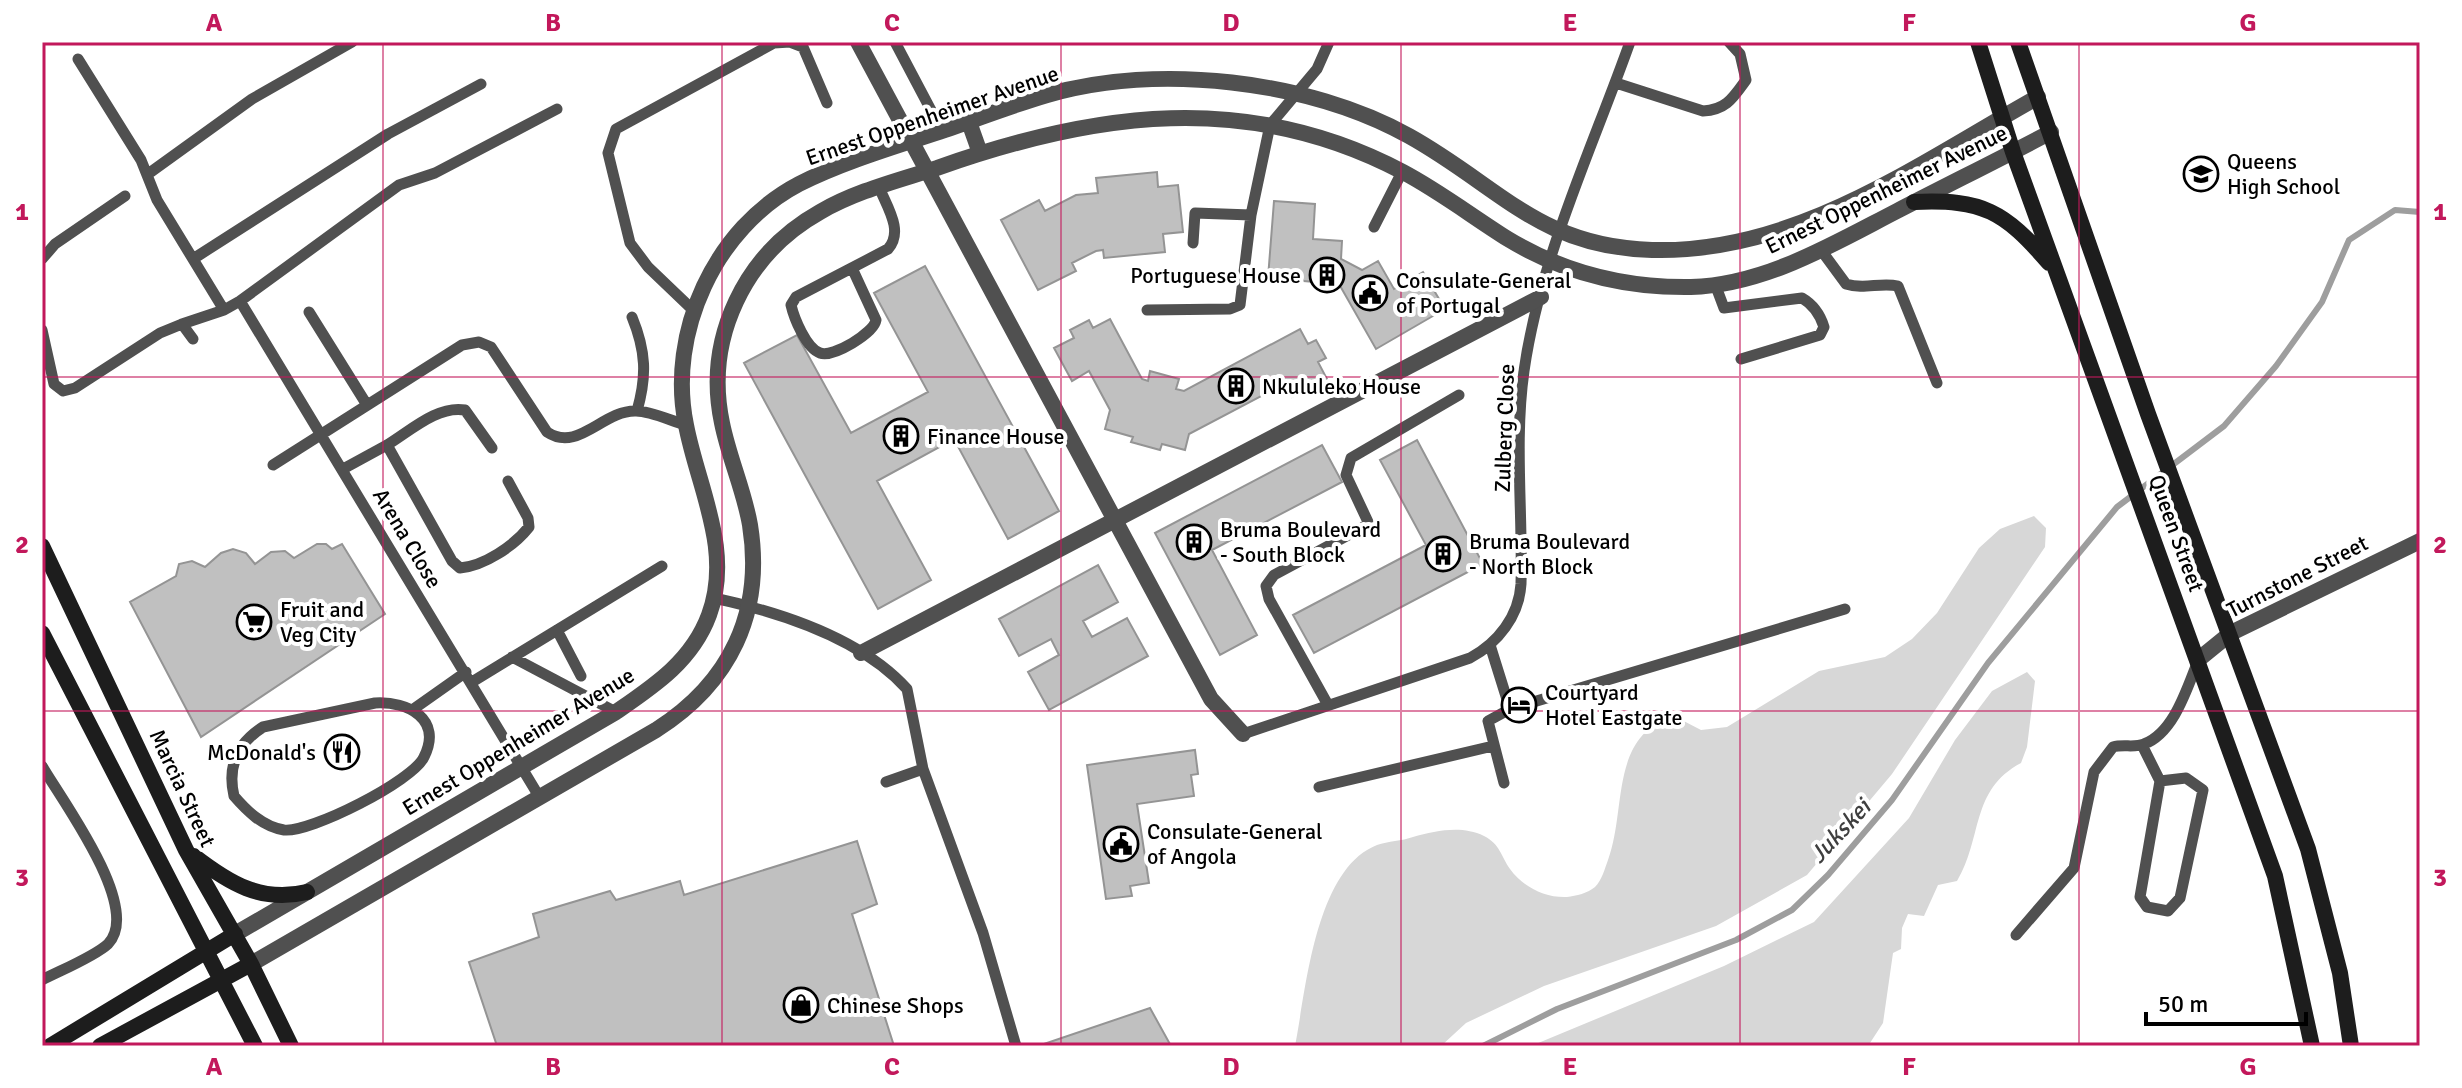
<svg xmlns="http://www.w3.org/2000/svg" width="2462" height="1088" font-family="Signika,sans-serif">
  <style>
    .green { fill: #d7d7d7 }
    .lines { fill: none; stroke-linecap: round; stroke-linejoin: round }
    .stream { stroke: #9e9e9e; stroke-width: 6 }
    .building { fill: #c0c0c0; stroke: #949494; stroke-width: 2 }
    .lane { stroke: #505050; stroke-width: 11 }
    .street { stroke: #505050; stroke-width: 16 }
    .secondary { stroke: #1d1d1d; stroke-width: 16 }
    .grid { fill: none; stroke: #c2185b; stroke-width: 2; stroke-opacity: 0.55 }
    .labels { text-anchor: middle; stroke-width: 8; stroke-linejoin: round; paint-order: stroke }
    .street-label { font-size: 22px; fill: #000; stroke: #fff }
    .poi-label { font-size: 22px; fill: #000; stroke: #fff; text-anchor: start }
    .water-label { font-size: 24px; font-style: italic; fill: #3f3f3f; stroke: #fff }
    .neatline { fill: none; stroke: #c2185b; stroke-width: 3 }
    .grid-label { font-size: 26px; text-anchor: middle; font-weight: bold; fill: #c2185b }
  </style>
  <rect width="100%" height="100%" fill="#fff"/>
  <path class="green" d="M2034 516 2046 528 2045 547 1892 774 1807 875 1716 926 1544 986 1466 1023 1441 1046H1295C1306 991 1315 869 1377 845 1388 841 1402 841 1413 837 1436 831 1461 825 1484 836 1500 844 1501 856 1510 869 1523 887 1545 898 1567 897 1576 896 1588 893 1595 887 1602 880 1605 868 1608 860 1627 808 1609 736 1674 716L1701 730 1727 727 1819 671 1885 657 1912 639 1937 613 1979 548 2000 529Z
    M2027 672 2035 681 2027 747 2021 763C1970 790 1983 838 1957 881L1938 885 1924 916 1908 914 1902 928 1901 949 1893 953 1883 1023 1868 1046H1531L1724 966 1814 922 1909 818 1955 740 1992 691Z"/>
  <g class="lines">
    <path class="stream" d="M1483 1046 1557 1009 1736 940 1792 910 1828 875 1892 800 1988 663 2117 507 2224 426 2276 366 2322 302 2349 240 2395 210 2420 212"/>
  </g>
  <path class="building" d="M1157 172 1158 187 1178 185 1183 232 1163 234 1165 252 1104 258 1103 250 1096 251 1072 263 1076 271 1038 290 1001 220 1039 200 1045 211 1076 195 1098 193 1096 178Z
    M1274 201 1315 204 1313 239 1342 241 1341 259 1362 270 1378 261 1394 289 1423 272 1445 309 1376 349 1339 284 1268 278Z
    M925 266 1059 511 1008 539 954 439 877 481 931 580 878 609 744 363 797 335 851 433 928 392 874 293Z
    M1110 319 1142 379 1148 381 1150 371 1179 379 1176 389 1184 391 1300 329 1308 344 1316 340 1326 358 1318 362 1327 379 1292 397 1284 384 1189 434 1185 450 1162 444 1160 450 1131 442 1133 437 1105 429 1110 410 1089 371 1072 381 1054 348 1074 338 1070 330 1089 320 1093 328Z
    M1417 440 1483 564 1314 653 1293 615 1426 545 1380 460Z
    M1322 445 1342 482 1212 550 1257 635 1220 655 1155 533Z
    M317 544H326L332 549 342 544 385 614 201 737 130 602 176 576 179 564 192 561 205 567 221 553 233 549 246 553 255 564 271 552 285 551 294 558Z
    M1098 565 1118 602 1083 621 1092 637 1127 618 1148 656 1049 710 1028 672 1059 655 1051 639 1019 656 999 619Z
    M1195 750 1198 774 1191 775 1194 796 1137 804 1149 883 1130 886 1132 896 1106 899 1087 765Z
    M857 841 877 904 852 914 894 1046H497L469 962 539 937 533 914 610 891 616 900 680 881 684 895Z
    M1150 1008 1171 1046 1041 1045Z"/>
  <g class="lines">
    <path class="lane" d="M895 42 942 131
      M78 59 141 160 157 200 224 310
      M1616 83 1703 111C1726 110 1733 98 1746 80L1740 54 1729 42
      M148 174 252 99 352 42
      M1374 227 1402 172
      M1193 243 1195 213 1251 215
      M1821 250 1846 284C1864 290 1880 282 1898 286L1937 383
      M42 259 55 244 125 196
      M193 259 388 134 481 84
      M852 268 876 320C874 333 833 358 820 353 806 348 794 318 791 305L796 297 888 249C904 231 887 207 879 187
      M1715 284 1724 308 1802 298C1814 305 1820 314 1824 327L1820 335 1741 359
      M240 301 540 798
      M1147 310 1230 309 1240 305 1251 215 1270 125 1317 69 1329 42
      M694 311 648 267 630 243 608 153 616 129 774 43 790 42 803 47 827 103
      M309 312 367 405
      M632 317C646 351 647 376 637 411
      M42 330 54 384 63 391 75 388 160 333 182 324
      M193 339 182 324 224 310 240 301 399 185 435 173 557 109
      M387 445C410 431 438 405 465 410L492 448
      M273 465 462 345 479 342 491 347 547 432C578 453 603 410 636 411 651 411 671 421 686 425
      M343 469 387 445 452 561 460 568C484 566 514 546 529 527L528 518 508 481
      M714 598C779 612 861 638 907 689L923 769 983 933 1016 1046
      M557 630 581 676
      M1490 645 1510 709 1845 609
      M512 657 616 712
      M472 682 662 566
      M375 703C408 701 443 719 424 757 413 781 310 833 284 830 263 827 247 811 234 796 227 766 238 743 263 727Z
      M1328 705 1269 599 1266 586 1274 575 1369 524 1346 475 1351 458 1459 395
      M415 708 466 672
      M1243 734 1470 658C1498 643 1519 616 1521 584 1523 514 1514 441 1524 371 1540 258 1592 149 1630 42
      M2142 745 2160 781 2140 897 2147 907 2168 911 2180 898 2203 790 2186 778 2160 781
      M42 766C62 801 143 908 108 944 94 957 59 971 42 980
      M886 782 923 769
      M1504 783 1488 721 1510 709
      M1319 787 1493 746
      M2016 935 2074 868 2094 772 2113 747C2123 744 2135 748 2144 744 2174 733 2187 688 2198 661"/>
    <path class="street" d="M858 42 1211 699 1243 734
      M969 122 980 153
      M861 653 1541 297
      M2199 659 2231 633 2420 541
      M235 934 616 712C654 686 692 661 709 615 733 550 698 488 686 425 667 333 715 228 799 184 845 161 897 146 945 130 979 118 1013 105 1047 95 1158 63 1308 80 1409 136 1499 186 1539 247 1652 250 1796 254 1918 164 2038 97
      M251 964 656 730C730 683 764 613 750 525 744 490 729 458 722 423 704 338 745 254 820 212 856 191 897 181 937 168 1094 112 1248 90 1403 172 1439 191 1473 217 1508 239 1564 273 1626 288 1691 287 1765 285 1833 244 1897 211 1949 184 2000 159 2051 132"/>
    <path class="secondary" d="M1978 42 2013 152 2275 876 2312 1046
      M2018 42 2148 414 2308 849 2340 973 2351 1046
      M1914 202C1983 199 2004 211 2049 263
      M42 546 186 850 251 964 291 1046
      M42 633 255 1046
      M194 856C229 883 261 903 307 892
      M50 1046 235 934
      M100 1046 251 964"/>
  </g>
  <path class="grid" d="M383 42V1046M722 42V1046M1061 42V1046M1401 42V1046M1740 42V1046M2079 42V1046M42 377H2420M42 711H2420"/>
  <defs>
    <g id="school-ring" transform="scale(1.8)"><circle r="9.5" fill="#fff" stroke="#000" stroke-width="1.5"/><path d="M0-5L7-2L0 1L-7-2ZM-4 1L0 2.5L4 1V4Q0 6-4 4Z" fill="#000"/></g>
    <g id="building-ring" transform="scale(1.8)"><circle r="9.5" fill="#fff" stroke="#000" stroke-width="1.5"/><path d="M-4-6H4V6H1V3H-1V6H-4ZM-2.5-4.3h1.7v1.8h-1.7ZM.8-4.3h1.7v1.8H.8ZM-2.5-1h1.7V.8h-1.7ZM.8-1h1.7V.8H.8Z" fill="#000"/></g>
    <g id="civic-ring" transform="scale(1.8)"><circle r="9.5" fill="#fff" stroke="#000" stroke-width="1.5"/><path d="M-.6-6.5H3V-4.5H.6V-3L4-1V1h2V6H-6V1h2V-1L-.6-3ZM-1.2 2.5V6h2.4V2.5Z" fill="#000"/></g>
    <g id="supermarket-ring" transform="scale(1.8)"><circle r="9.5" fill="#fff" stroke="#000" stroke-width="1.5"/><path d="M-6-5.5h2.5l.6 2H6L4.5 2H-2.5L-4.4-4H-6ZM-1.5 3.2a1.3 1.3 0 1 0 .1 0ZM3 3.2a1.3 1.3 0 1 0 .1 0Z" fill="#000"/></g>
    <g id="hotel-ring" transform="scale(1.8)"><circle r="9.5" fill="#fff" stroke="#000" stroke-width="1.5"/><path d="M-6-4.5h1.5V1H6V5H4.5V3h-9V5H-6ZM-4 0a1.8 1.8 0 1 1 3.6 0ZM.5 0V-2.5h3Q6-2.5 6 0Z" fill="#000"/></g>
    <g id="restaurant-ring" transform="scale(1.8)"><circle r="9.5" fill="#fff" stroke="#000" stroke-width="1.5"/><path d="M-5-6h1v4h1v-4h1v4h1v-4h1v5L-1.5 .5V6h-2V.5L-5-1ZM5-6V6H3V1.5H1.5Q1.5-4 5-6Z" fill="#000"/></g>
    <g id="shop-ring" transform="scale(1.8)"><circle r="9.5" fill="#fff" stroke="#000" stroke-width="1.5"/><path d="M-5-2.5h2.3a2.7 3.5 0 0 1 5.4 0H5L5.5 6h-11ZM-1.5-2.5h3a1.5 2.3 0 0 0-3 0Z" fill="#000"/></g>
  </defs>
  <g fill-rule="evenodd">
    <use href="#school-ring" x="2201" y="174"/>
    <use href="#building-ring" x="1327" y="275"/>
    <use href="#civic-ring" x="1370" y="293"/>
    <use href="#building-ring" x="1236" y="386"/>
    <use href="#building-ring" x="901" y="436"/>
    <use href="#building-ring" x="1194" y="542"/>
    <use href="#building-ring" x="1443" y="554"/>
    <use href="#supermarket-ring" x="254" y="622"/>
    <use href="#hotel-ring" x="1519" y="705"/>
    <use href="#restaurant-ring" x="342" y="752"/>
    <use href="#civic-ring" x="1121" y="844"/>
    <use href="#shop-ring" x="801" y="1005"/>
  </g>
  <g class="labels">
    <g class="street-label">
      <text transform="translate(932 115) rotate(-19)" y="8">Ernest Oppenheimer Avenue</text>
      <text transform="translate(1886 189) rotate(-26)" y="8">Ernest Oppenheimer Avenue</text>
      <text transform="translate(1504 428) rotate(-88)" y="8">Zulberg Close</text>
      <text transform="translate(2177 533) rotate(70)" y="8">Queen Street</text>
      <text transform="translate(408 538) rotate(59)" y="8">Arena Close</text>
      <text transform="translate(2297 576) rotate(-27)" y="8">Turnstone Street</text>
      <text transform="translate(518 741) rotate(-31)" y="8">Ernest Oppenheimer Avenue</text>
      <text transform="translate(183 788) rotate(65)" y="8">Marcia Street</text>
    </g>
    <g class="poi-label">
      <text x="2227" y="169">Queens<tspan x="2227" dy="25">High School</tspan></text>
      <text x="1301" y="283" text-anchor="end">Portuguese House</text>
      <text x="1396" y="288">Consulate-General<tspan x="1396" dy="25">of Portugal</tspan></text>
      <text x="1262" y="394">Nkululeko House</text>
      <text x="927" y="444">Finance House</text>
      <text x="1220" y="537">Bruma Boulevard<tspan x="1220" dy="25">- South Block</tspan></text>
      <text x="1469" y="549">Bruma Boulevard<tspan x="1469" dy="25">- North Block</tspan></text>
      <text x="280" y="617">Fruit and<tspan x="280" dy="25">Veg City</tspan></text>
      <text x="1545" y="700">Courtyard<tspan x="1545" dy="25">Hotel Eastgate</tspan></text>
      <text x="316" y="760" text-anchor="end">McDonald's</text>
      <text x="1147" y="839">Consulate-General<tspan x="1147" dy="25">of Angola</tspan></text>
      <text x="827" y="1013">Chinese Shops</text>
    </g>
    <g class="water-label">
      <text transform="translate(1840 831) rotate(-47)" y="8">Jukskei</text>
    </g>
  </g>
  <rect width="2462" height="1088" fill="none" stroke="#ffffff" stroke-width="88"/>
  <path d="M2146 1012v12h160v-12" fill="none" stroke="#000000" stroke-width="4"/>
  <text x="2158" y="1012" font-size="24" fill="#000000" stroke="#ffffff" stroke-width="6" paint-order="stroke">50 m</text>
  <rect x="44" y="44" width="2374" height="1000" class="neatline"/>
  <g class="grid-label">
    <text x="214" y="31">A</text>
    <text x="553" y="31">B</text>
    <text x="892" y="31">C</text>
    <text x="1231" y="31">D</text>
    <text x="1570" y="31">E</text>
    <text x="1909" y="31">F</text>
    <text x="2248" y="31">G</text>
    <text x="22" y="220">1</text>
    <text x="2440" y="220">1</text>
    <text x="22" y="553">2</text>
    <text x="2440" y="553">2</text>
    <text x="22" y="886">3</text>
    <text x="2440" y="886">3</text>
    <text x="214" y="1075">A</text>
    <text x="553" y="1075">B</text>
    <text x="892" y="1075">C</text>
    <text x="1231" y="1075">D</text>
    <text x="1570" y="1075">E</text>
    <text x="1909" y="1075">F</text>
    <text x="2248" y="1075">G</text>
  </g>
</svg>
